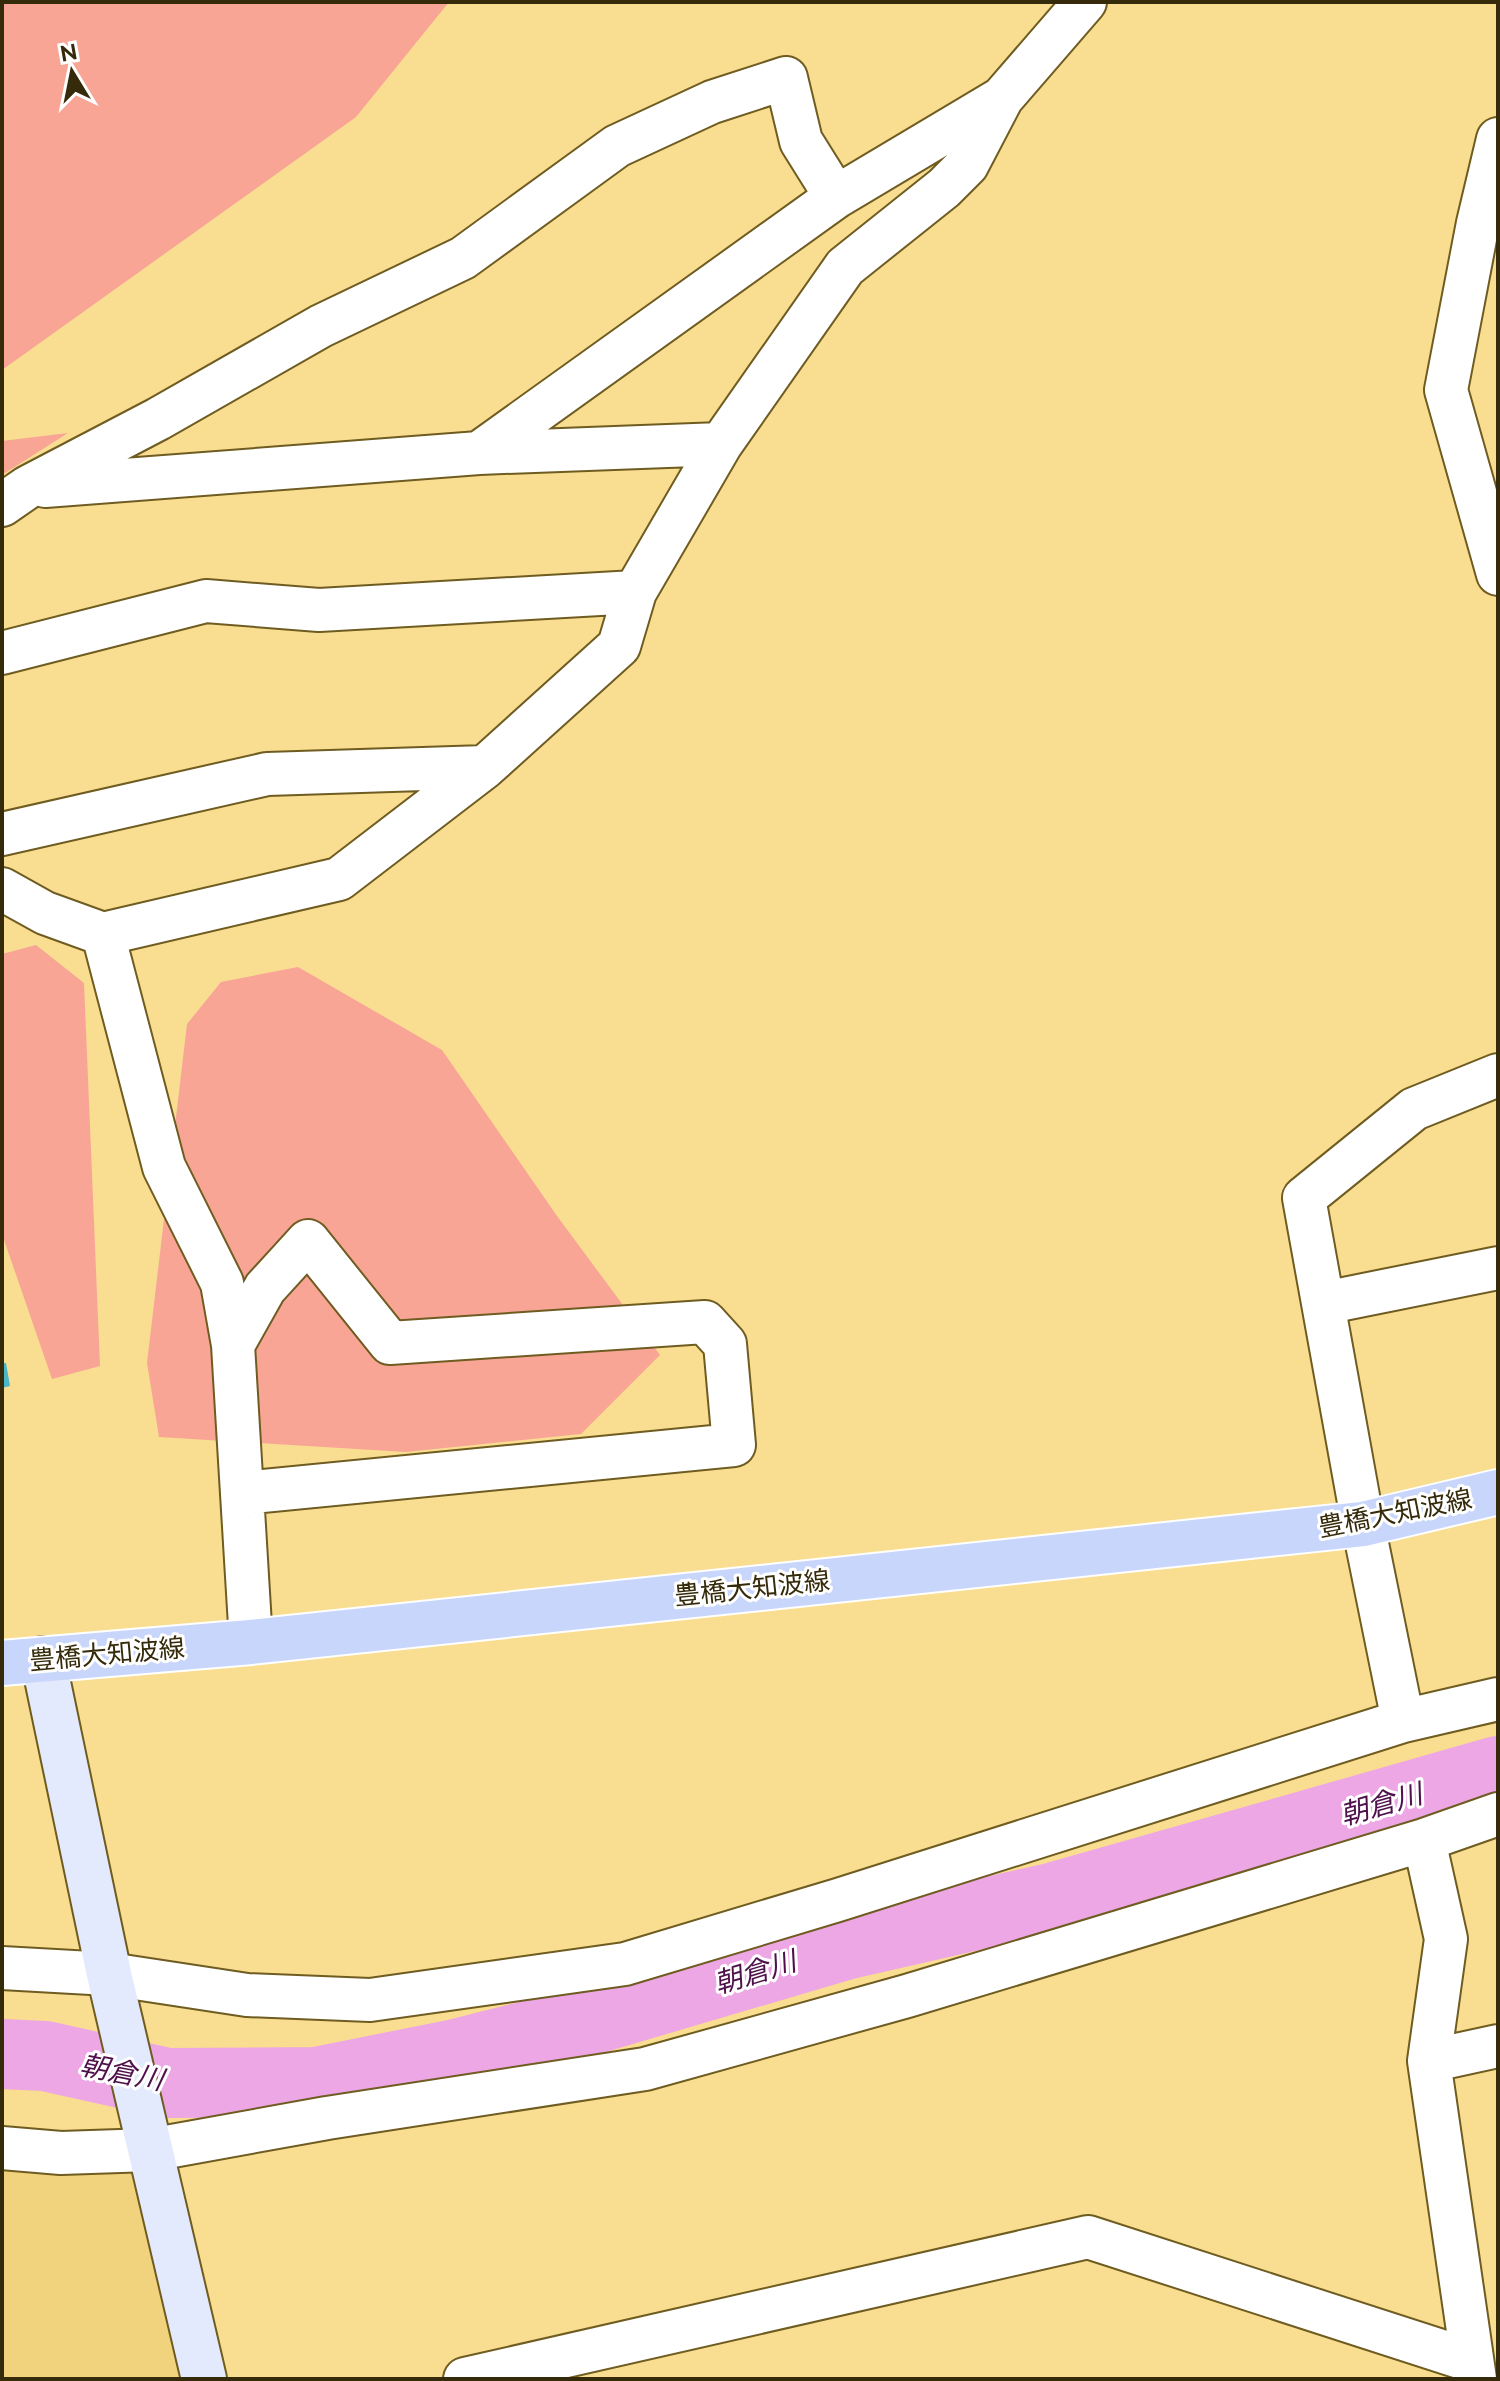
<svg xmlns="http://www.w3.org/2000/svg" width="1500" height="2381" font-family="Raleway,'Noto Sans JP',sans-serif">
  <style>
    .built { fill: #f1d27d }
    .green { fill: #f8a596 }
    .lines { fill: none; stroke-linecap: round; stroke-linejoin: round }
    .river { stroke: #eda7e5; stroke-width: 70 }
    .building { fill: #4ab6c8 }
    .street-casing { stroke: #6f5c21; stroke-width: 46 }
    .secondary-casing { stroke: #6f5c21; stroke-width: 48 }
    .primary-casing { stroke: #fff; stroke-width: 48 }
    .street { stroke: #fff; stroke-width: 42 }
    .secondary { stroke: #e4eafd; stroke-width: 44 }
    .primary { stroke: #c9d6fb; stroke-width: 44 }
    .labels { text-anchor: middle; stroke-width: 6; stroke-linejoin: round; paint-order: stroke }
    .street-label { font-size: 26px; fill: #352a09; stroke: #fff }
    .water-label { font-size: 28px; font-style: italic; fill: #4e114b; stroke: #fff }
  </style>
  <rect width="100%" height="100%" fill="#f9dd91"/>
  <path class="built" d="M2 2161 135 2169 182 2379H2Z"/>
  <path class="green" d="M2 2H449L356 117 2 370Z
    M68 433 2 475V441Z
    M36 945 84 983 100 1366 52 1379 2 1234V954Z
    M298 967 442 1050 557 1216 660 1355 581 1434 406 1452 159 1437 147 1363 187 1024 221 982Z"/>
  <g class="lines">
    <path class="river" d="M2 2054 45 2056 167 2083 316 2082 456 2054 594 2019 845 1945 1055 1897 1498 1771"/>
  </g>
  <path class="building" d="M2 1363H6L10 1386 2 1388Z"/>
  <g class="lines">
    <g class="street-casing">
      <path id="street" d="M1498 139 1478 223 1446 390 1498 574
        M479 453 836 197 1002 98 1085 2
        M45 486 479 453 721 444
        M2 505 28 487 158 419 321 326 463 258 617 146 712 102 786 78 801 141 836 197
        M2 653 206 601 319 610 635 592
        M2 834 267 774 485 767
        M2 889 45 913 103 934 164 1167 222 1283 233 1345 251 1642
        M103 934 339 879 485 767 619 646 635 592 721 444 845 267 944 188 967 165 1002 98
        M1324 1303 1498 1268
        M233 1345 265 1288 308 1241 390 1343 705 1322 725 1344 734 1445 242 1493
        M1403 1721 1363 1524 1304 1198 1414 1109 1498 1075
        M1424 1840 1446 1939 1429 2061 1475 2379
        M2 1968 109 1974 247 1995 370 2000 625 1964 838 1900 1403 1721 1498 1699
        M1429 2061 1498 2046
        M2 2148 61 2153 150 2150 327 2118 645 2069 907 1996 1424 1840 1498 1814
        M465 2379 1088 2237 1472 2361"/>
    </g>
    <g class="secondary-casing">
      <path id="secondary" d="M43 1659 109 1974 204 2379"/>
    </g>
    <g class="primary-casing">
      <path id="primary" d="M2 1663 251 1642 1363 1524 1498 1492"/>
    </g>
    <use href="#street" class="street"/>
    <use href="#secondary" class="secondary"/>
    <use href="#primary" class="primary"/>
  </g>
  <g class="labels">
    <g class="street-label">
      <text transform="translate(1395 1513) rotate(-11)" y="9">豊橋大知波線</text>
      <text transform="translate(752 1588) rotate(-6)" y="9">豊橋大知波線</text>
      <text transform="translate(107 1654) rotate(-5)" y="9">豊橋大知波線</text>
    </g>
    <g class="water-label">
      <text transform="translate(1381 1804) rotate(-16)" y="10">朝倉川</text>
      <text transform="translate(755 1972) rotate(-17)" y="10">朝倉川</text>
      <text transform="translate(122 2072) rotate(11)" y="10">朝倉川</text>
    </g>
  </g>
  <rect width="1500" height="2381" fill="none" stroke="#352a09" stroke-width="8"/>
  <g transform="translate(72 72) rotate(350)" stroke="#ffffff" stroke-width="6" paint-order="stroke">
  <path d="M0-6L14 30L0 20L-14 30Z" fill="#352a09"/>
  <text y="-12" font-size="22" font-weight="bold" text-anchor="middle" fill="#352a09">N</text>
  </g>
</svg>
